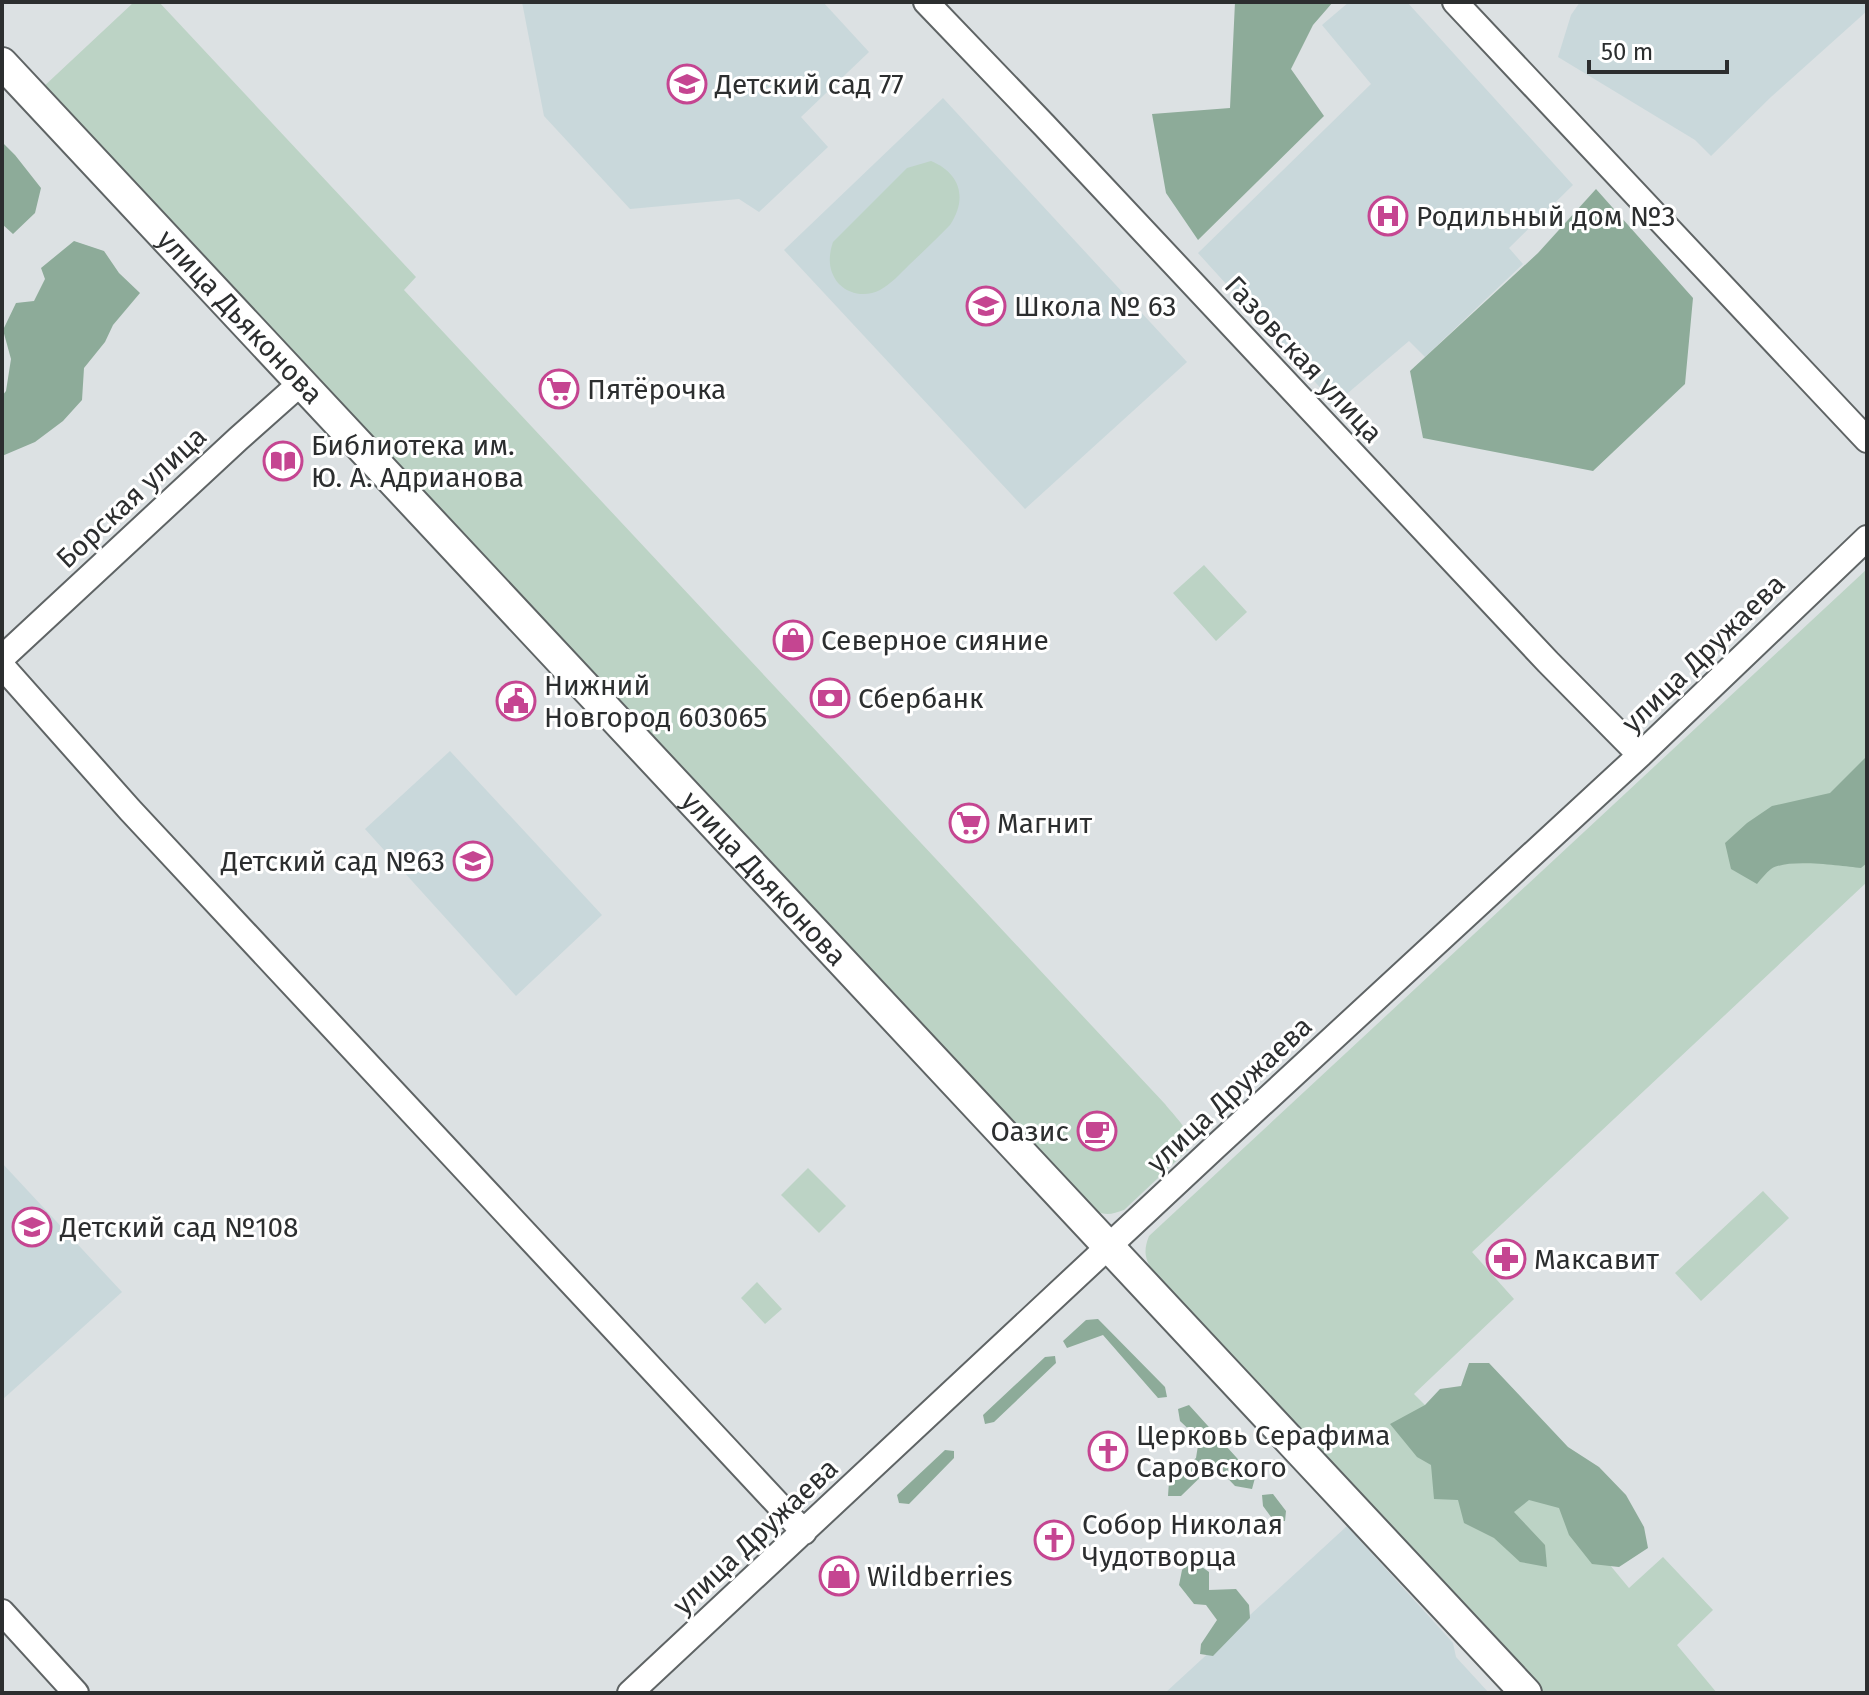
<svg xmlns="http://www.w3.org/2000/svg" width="1869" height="1695" font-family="'Fira Sans',sans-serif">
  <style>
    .built { fill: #c9d8db }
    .green { fill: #bcd3c5 }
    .forest { fill: #8dab99 }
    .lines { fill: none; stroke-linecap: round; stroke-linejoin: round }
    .minor-casing { stroke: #5f6465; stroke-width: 28 }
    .major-casing { stroke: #5f6465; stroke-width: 34 }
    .minor { stroke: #fff; stroke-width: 24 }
    .major { stroke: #fff; stroke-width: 30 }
    .labels { text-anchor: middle; stroke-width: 6; stroke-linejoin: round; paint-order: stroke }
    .poi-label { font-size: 28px; fill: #2c2e2f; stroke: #fff; text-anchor: start }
    .street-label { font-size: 28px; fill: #2c2e2f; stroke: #fff }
  </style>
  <rect width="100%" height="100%" fill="#dce1e3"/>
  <path class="built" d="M522 2H823L869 52 801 117 828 147 759 212 739 199 630 209 544 116Z
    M1349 2H1407L1573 185 1509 248 1523 264 1425 357 1409 341 1335 404 1198 253 1371 84 1322 25Z
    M1580 2H1867V11L1771 97 1711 156 1695 140 1558 57 1571 15Z
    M943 98 1187 362 1025 509 784 250Z
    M450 751 602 915 516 996 365 829Z
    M2 1163 122 1292 2 1400Z
    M1347 1526 1453 1643 1456 1657 1489 1693H1165Z"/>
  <path class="green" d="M134 2H159L416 277 404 290 1165 1104C1175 1117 1193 1132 1189 1149L1124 1210C1113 1214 1106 1216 1096 1211L41 89Z
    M931 161C960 173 968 198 950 225 937 238 923 252 909 265 900 274 891 284 880 290 867 297 850 295 839 284 828 271 828 257 833 242L907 168Z
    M1204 565 1247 612 1216 641 1173 593Z
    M1867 569V882L1472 1252 1514 1299 1414 1394 1425 1405 1561 1506 1629 1588 1663 1557 1713 1610 1677 1645 1717 1693H1545L1153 1272C1145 1259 1143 1251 1149 1236Z
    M808 1168 846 1206 819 1233 781 1195Z
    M1763 1191 1789 1218 1701 1301 1675 1273Z
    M757 1282 782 1309 765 1324 741 1298Z"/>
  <path class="forest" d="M1235 2H1333L1313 25 1291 69 1324 116 1198 240 1166 193 1152 114 1230 108Z
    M2 142 15 155 41 188 35 213 13 234 2 224Z
    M1596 189 1693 298 1685 384 1593 471 1423 438 1410 371 1538 253Z
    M74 241 104 251 119 273 140 293 113 325 105 342 84 368 82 400 63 421 35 442 2 456V396L6 391 11 359 3 330 16 303 34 301 45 279 41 268Z
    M1867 756V863L1861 868C1841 866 1787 858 1771 869 1766 873 1761 879 1757 884L1731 869 1725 843 1747 823 1772 806 1830 793Z
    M1098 1319 1165 1387 1167 1397 1158 1398 1103 1335 1067 1348 1063 1341 1086 1320Z
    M1055 1356 1056 1363 994 1422 985 1424 983 1415 1045 1357Z
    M1469 1363H1489L1568 1447 1599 1467 1626 1495 1644 1527 1648 1548 1619 1567 1592 1564 1569 1535 1559 1508 1529 1500 1514 1512 1545 1545 1547 1567 1520 1562 1494 1538 1464 1523 1458 1500 1434 1499 1431 1465 1417 1457 1390 1424 1425 1405 1440 1389 1461 1386Z
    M1189 1405 1255 1478 1252 1489 1235 1486 1214 1464 1181 1496H1168L1169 1481 1196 1458 1199 1439 1180 1421 1178 1409Z
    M945 1450 954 1451V1458L909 1504 899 1503 897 1495Z
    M1273 1494 1286 1511 1285 1521H1274L1263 1506 1262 1495Z
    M1191 1559 1209 1572V1590L1236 1589 1249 1605 1250 1618 1213 1656 1200 1654 1201 1644 1217 1620 1206 1605 1194 1604 1179 1585 1182 1570Z"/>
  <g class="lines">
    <g class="minor-casing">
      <path id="minor" d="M926 2 1044 125 1548 662 1640 755
        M1455 2 1867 440
        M2 658 238 439 302 382
        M2 666 130 810 804 1532
        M2 1612 76 1693
        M630 1693 1214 1148 1640 755 1867 538"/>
    </g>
    <g class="major-casing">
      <g id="major">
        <path id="s1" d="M2 63C513 604 1016 1152 1526 1693"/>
      </g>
    </g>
    <use href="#minor" class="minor"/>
    <use href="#major" class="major"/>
  </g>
  <defs>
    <g id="school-ring" transform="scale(2)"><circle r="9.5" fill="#fff" stroke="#c54591" stroke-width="1.5"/><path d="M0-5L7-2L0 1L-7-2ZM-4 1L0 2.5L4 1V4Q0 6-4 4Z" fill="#c54591"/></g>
    <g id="hospital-ring" transform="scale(2)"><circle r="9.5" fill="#fff" stroke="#c54591" stroke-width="1.5"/><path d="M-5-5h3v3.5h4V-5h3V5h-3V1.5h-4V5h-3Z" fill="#c54591"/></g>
    <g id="supermarket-ring" transform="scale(2)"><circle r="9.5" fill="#fff" stroke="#c54591" stroke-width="1.5"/><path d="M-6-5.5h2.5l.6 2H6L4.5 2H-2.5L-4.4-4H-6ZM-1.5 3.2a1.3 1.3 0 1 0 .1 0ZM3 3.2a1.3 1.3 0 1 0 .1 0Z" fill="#c54591"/></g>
    <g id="library-ring" transform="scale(2)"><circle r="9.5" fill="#fff" stroke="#c54591" stroke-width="1.5"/><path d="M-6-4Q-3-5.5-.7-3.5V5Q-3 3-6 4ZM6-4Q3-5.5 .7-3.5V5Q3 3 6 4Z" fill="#c54591"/></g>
    <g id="shop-ring" transform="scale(2)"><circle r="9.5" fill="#fff" stroke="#c54591" stroke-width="1.5"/><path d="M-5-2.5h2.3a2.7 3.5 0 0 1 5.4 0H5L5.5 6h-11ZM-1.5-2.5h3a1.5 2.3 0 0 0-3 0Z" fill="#c54591"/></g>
    <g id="bank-ring" transform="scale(2)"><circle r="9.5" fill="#fff" stroke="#c54591" stroke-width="1.5"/><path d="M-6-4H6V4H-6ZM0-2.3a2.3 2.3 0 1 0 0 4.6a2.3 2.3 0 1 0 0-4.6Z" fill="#c54591"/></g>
    <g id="civic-ring" transform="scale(2)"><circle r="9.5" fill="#fff" stroke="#c54591" stroke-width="1.5"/><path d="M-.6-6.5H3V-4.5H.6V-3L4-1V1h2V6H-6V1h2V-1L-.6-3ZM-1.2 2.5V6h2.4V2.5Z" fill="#c54591"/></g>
    <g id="cafe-ring" transform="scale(2)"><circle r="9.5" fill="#fff" stroke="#c54591" stroke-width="1.5"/><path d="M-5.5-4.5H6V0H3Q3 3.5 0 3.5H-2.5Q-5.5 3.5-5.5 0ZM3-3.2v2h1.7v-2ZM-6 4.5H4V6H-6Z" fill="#c54591"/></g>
    <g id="pharmacy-ring" transform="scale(2)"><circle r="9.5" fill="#fff" stroke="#c54591" stroke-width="1.5"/><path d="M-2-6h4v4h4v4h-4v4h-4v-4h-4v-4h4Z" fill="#c54591"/></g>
    <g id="church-ring" transform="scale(2)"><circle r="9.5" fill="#fff" stroke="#c54591" stroke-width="1.5"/><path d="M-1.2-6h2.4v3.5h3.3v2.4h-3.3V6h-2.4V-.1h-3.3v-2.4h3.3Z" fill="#c54591"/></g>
  </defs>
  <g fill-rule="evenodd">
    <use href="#school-ring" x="687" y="84"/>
    <use href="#hospital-ring" x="1388" y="216"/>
    <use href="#school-ring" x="986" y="306"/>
    <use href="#supermarket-ring" x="559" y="389"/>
    <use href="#library-ring" x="283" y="461"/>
    <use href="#shop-ring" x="793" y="640"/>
    <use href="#bank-ring" x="830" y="698"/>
    <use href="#civic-ring" x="516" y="701"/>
    <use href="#supermarket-ring" x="969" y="823"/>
    <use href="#school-ring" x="473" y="861"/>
    <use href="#cafe-ring" x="1097" y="1131"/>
    <use href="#school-ring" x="32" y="1227"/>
    <use href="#pharmacy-ring" x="1506" y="1259"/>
    <use href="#church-ring" x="1108" y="1451"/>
    <use href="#church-ring" x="1054" y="1540"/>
    <use href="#shop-ring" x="839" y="1576"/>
  </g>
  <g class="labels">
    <g class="poi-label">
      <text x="715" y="94">Детский сад 77</text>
      <text x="1416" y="226">Родильный дом №3</text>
      <text x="1014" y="316">Школа № 63</text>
      <text x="587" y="399">Пятёрочка</text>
      <text x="311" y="455">Библиотека им.<tspan x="311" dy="32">Ю. А. Адрианова</tspan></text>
      <text x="821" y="650">Северное сияние</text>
      <text x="544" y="695">Нижний<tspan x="544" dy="32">Новгород 603065</tspan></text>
      <text x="858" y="708">Сбербанк</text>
      <text x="997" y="833">Магнит</text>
      <text x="445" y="871" text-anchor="end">Детский сад №63</text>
      <text x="1069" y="1141" text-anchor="end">Оазис</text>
      <text x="60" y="1237">Детский сад №108</text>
      <text x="1534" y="1269">Максавит</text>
      <text x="1136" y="1445">Церковь Серафима<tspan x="1136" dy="32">Саровского</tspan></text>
      <text x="1082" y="1534">Собор Николая<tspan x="1082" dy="32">Чудотворца</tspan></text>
      <text x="867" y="1586">Wildberries</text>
    </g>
    <g class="street-label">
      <text dy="10" stroke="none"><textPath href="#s1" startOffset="348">улица Дьяконова</textPath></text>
      <text transform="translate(1304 359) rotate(47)" y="10">Газовская улица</text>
      <text transform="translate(131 497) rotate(-43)" y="10">Борская улица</text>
      <text transform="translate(1703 653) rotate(-44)" y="10">улица Дружаева</text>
      <text dy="10" stroke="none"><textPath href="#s1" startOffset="1116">улица Дьяконова</textPath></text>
      <text transform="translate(1229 1094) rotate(-43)" y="10">улица Дружаева</text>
      <text transform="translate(755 1536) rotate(-43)" y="10">улица Дружаева</text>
    </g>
  </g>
  <rect width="1869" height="1695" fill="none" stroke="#2c2e2f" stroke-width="8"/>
  <path d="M1589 60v12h138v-12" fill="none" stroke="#2c2e2f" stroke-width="4"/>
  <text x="1601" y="60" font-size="24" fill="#2c2e2f" stroke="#ffffff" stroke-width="6" paint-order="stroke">50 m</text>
</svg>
